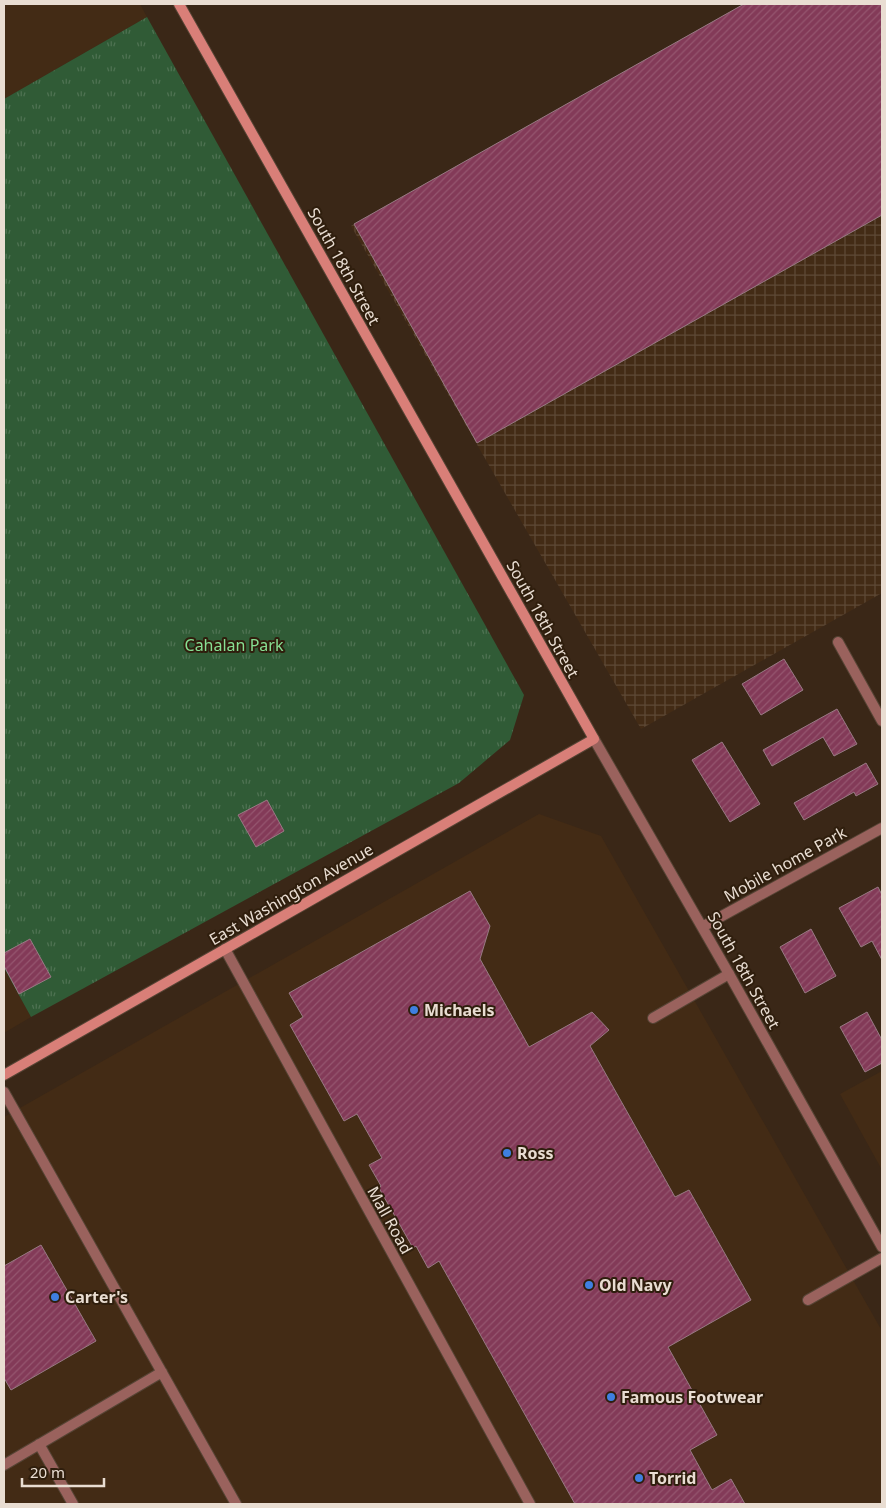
<svg xmlns="http://www.w3.org/2000/svg" width="886" height="1508" font-family="'Noto Sans',sans-serif">
  <style>
    .built { fill: #432b15 }
    .industrial { fill: url(#industrial-grid) }
    .park { fill: url(#park-tufts) }
    .building { fill: url(#building-hatch); stroke: #987a84 }
    .lines { fill: none; stroke-linecap: round; stroke-linejoin: round }
    .lane-casing { stroke: #564435; stroke-width: 12 }
    .street-casing { stroke: #564435; stroke-width: 12 }
    .secondary-casing { stroke: #564435; stroke-width: 12 }
    .lane { stroke: #9a625d; stroke-width: 10 }
    .street { stroke: #9a625d; stroke-width: 10 }
    .secondary { stroke: #d97f78; stroke-width: 10 }
    .shop-dot { fill: #3f7fe0; stroke: #2f1e0d; stroke-width: 2 }
    .labels { text-anchor: middle; stroke-width: 4; stroke-linejoin: round; paint-order: stroke }
    .street-label { font-size: 16px; fill: #e9ddd2; stroke: #2f1e0d }
    .park-label { font-size: 16px; fill: #87df93; stroke: #2f1e0d }
    .poi-label { font-size: 16px; font-weight: bold; fill: #e9ddd2; stroke: #2f1e0d; text-anchor: start }
  </style>
  <defs>
    <pattern id="industrial-grid" width="8" height="8" patternUnits="userSpaceOnUse" patternTransform="scale(1.25)"><rect width="8" height="8" fill="#432b15"/><path d="M0 4h8M4 0v8" fill="none" stroke="#5e4936"/></pattern>
    <pattern id="park-tufts" width="24" height="20" patternUnits="userSpaceOnUse" patternTransform="scale(1.25)"><rect width="24" height="20" fill="#305b36"/><path d="M3 7l-1-3M5 7V3M7 7l1-3M15 17l-1-3M17 17v-4M19 17l1-3" fill="none" stroke="#4e7252"/></pattern>
    <pattern id="building-hatch" width="6" height="6" patternUnits="userSpaceOnUse" patternTransform="scale(1.25)"><rect width="6" height="6" fill="#833a58"/><path d="M-1 1l2-2M0 6l6-6M5 7l2-2" fill="none" stroke="#95566f"/></pattern>
  </defs>
  <rect width="100%" height="100%" fill="#3a2717"/>
  <path class="built" d="M4 4H140L147 17 4 99Z
    M539 814 601 836 882 1331V1504H4V1117Z
    M4 968 31 1017 4 1033Z
    M882 1071V1170L840 1094Z"/>
  <path class="industrial" d="M744 4H882V593L641 729 351 226Z"/>
  <path class="park" d="M147 17 524 695 510 740 459 783 31 1017 4 968V99Z"/>
  <path class="building" d="M744 4H882V215L477 443 354 224Z
    M784 659 803 690 761 715 742 684Z
    M837 709 857 744 834 756 823 737 772 766 763 750Z
    M722 742 760 804 730 822 692 760Z
    M866 763 878 784 856 796 854 792 804 820 794 803Z
    M267 800 284 831 256 847 238 815Z
    M878 887 882 895V960L872 941 861 947 839 908Z
    M470 891 490 926 480 959 529 1047 592 1012 609 1030 590 1046 675 1197 689 1190 751 1300 668 1347 717 1435 690 1450 712 1490 731 1479 745 1504H575L439 1261 428 1268 416 1246 413 1248 379 1188 381 1186 369 1165 382 1158 357 1114 344 1121 290 1025 303 1017 289 993Z
    M811 929 836 976 805 993 780 947Z
    M30 939 51 977 19 994 4 966V953Z
    M867 1012 882 1040V1063L865 1072 840 1027Z
    M41 1245 96 1341 11 1390 4 1378V1266Z"/>
  <g class="lines">
    <g class="lane-casing">
      <path id="lane" d="M838 642 882 721
        M653 1018 729 974
        M4 1092 236 1504
        M808 1300 882 1258
        M39 1444 73 1504
        M4 1465 162 1372"/>
    </g>
    <g class="street-casing">
      <path id="street" d="M594 739 729 974 882 1247
        M702 927 882 828
        M225 949 530 1504"/>
    </g>
    <g class="secondary-casing">
      <path id="secondary" d="M4 1075 594 739 179 4"/>
    </g>
    <use href="#lane" class="lane"/>
    <use href="#street" class="street"/>
    <use href="#secondary" class="secondary"/>
  </g>
  <g class="shop-dot">
    <circle cx="414" cy="1010" r="5"/>
    <circle cx="507" cy="1153" r="5"/>
    <circle cx="589" cy="1285" r="5"/>
    <circle cx="55" cy="1297" r="5"/>
    <circle cx="611" cy="1397" r="5"/>
    <circle cx="639" cy="1478" r="5"/>
  </g>
  <g class="labels">
    <g class="street-label">
      <text transform="translate(344 266) rotate(61)" y="6">South 18th Street</text>
      <text transform="translate(543 619) rotate(61)" y="6">South 18th Street</text>
      <text transform="translate(785 864) rotate(-29)" y="6">Mobile home Park</text>
      <text transform="translate(291 894) rotate(-30)" y="6">East Washington Avenue</text>
      <text transform="translate(744 970) rotate(61)" y="6">South 18th Street</text>
      <text transform="translate(390 1220) rotate(61)" y="6">Mall Road</text>
    </g>
    <g class="park-label">
      <text x="234" y="651">Cahalan Park</text>
    </g>
    <g class="poi-label">
      <text x="424" y="1016">Michaels</text>
      <text x="517" y="1159">Ross</text>
      <text x="599" y="1291">Old Navy</text>
      <text x="65" y="1303">Carter's</text>
      <text x="621" y="1403">Famous Footwear</text>
      <text x="649" y="1484">Torrid</text>
    </g>
  </g>
  <rect width="886" height="1508" fill="none" stroke="#e9ddd2" stroke-width="10"/>
  <path d="M22 1478v8h82v-8" fill="none" stroke="#e9ddd2" stroke-width="2.5"/>
  <text x="30" y="1478" font-size="15" fill="#e9ddd2" stroke="#2f1e0d" stroke-width="4" paint-order="stroke">20 m</text>
</svg>
